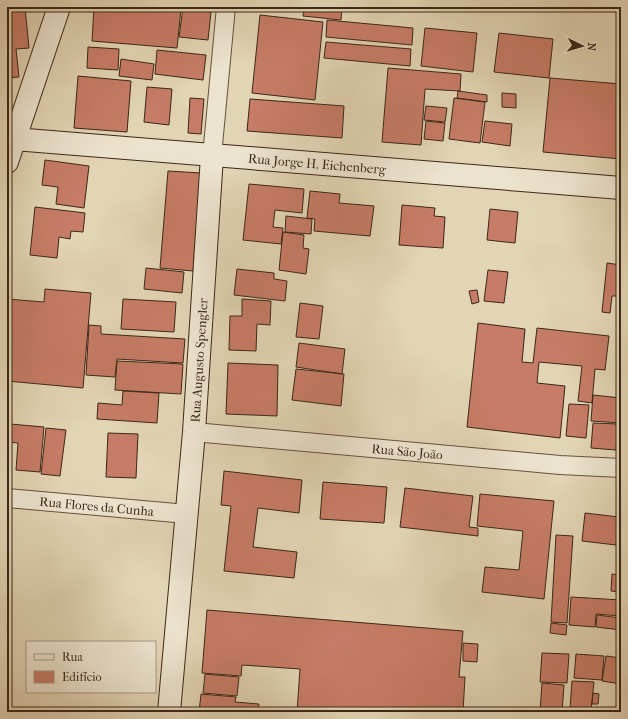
<svg xmlns="http://www.w3.org/2000/svg" width="628" height="719" font-family="'IM FELL French Canon',serif">
  <style>
    .building { fill: #c67c66; stroke: #3c2717 }
    .lines { fill: none; stroke-linecap: round; stroke-linejoin: round }
    .street-casing { stroke: #66523e; stroke-width: 20 }
    .secondary-casing { stroke: #3c2717; stroke-width: 24 }
    .street { stroke: #ece3ce; stroke-width: 18 }
    .secondary { stroke: #ece3ce; stroke-width: 22 }
    .labels { text-anchor: middle; stroke-width: 3.5; stroke-linejoin: round; paint-order: stroke }
    .street-label { font-size: 13px; fill: #3c2717; stroke: #ece3ce }
  </style>
  <rect width="100%" height="100%" fill="#e2d4b4"/>
  <filter id="stains"><feTurbulence type="fractalNoise" baseFrequency=".005" numOctaves="4"/><feColorMatrix values="0 0 0 0 .2 0 0 0 0 .09 0 0 0 0 .02 0 0 0 .5 -.17"/></filter>
  <radialGradient id="worn" r=".72"><stop offset=".6" stop-color="#630" stop-opacity="0"/><stop offset="1" stop-color="#630" stop-opacity=".3"/></radialGradient>
  <path class="building" d="M7 7H25L29 48 16 49 19 77 7 78Z
    M94 7H153L181 9 177 48 92 41Z
    M304 7H342L341 20 303 16Z
    M183 8 211 12 208 40 179 37Z
    M260 15 323 22 315 100 252 93Z
    M327 20 413 28 412 45 326 37Z
    M425 28 477 33 473 72 421 66Z
    M499 33 553 39 549 78 494 72Z
    M326 42 411 49 410 66 324 58Z
    M88 47 119 49 118 70 87 68Z
    M157 50 206 55 203 80 155 74Z
    M121 59 154 64 152 80 119 76Z
    M388 68 461 74 460 91 425 89 421 145 382 142Z
    M78 76 131 81 127 132 74 128Z
    M550 78 621 84V159L543 152Z
    M147 87 172 89 169 125 144 122Z
    M458 91 487 95V102L457 98Z
    M502 93 516 94V108L502 107Z
    M190 98 204 99 201 134 188 133Z
    M454 98 485 102 480 143 449 139Z
    M250 99 344 106 342 138 247 131Z
    M426 106 447 108 445 122 424 120Z
    M426 121 445 123 443 141 424 139Z
    M485 121 512 124 510 146 482 142Z
    M45 160 89 166 84 208 56 204 58 187 42 185Z
    M168 171 201 173 193 271 160 268Z
    M249 184 304 189 302 213 275 210 273 227 283 228 281 244 243 240Z
    M310 191 340 194 339 203 374 206 370 236 314 231 315 219 307 218Z
    M402 205 435 208 434 216 445 217 443 248 399 245Z
    M35 207 85 213 83 232 71 231 70 239 59 237 57 258 30 255Z
    M490 209 518 212 515 243 487 240Z
    M286 216 312 219 311 234 285 232Z
    M283 232 304 235 303 248 309 249 306 274 279 270Z
    M607 263 621 265V296H612L610 313 602 312Z
    M146 268 184 272 182 293 144 289Z
    M237 269 274 273V279L287 281 285 301 234 295Z
    M488 270 508 272 504 303 484 301Z
    M45 289 91 293 83 388 7 381V299L44 302Z
    M477 290 479 302 472 304 469 291Z
    M123 299 176 302 174 332 121 329Z
    M242 299 271 301 270 325 257 324 256 351 229 350 230 316H242Z
    M300 303 323 306 319 339 296 337Z
    M478 323 525 329 522 362 533 363 537 328 609 336 605 370 595 369 592 403 578 401 582 366 539 362 537 383 565 386 560 438 467 427Z
    M89 325 101 326V334L185 339 183 363 117 359 115 377 86 375Z
    M299 343 345 349 342 374 296 367Z
    M117 361 183 364 181 394 115 390Z
    M228 363 278 365 277 416 226 414Z
    M296 369 344 374 341 406 292 400Z
    M123 391 159 393 157 423 97 419 98 403 122 405Z
    M593 395 621 398V423L591 421Z
    M569 404 589 405 586 438 566 436Z
    M593 423 618 424 616 450 591 448Z
    M10 424 44 427 40 472 16 470 18 443 8 442Z
    M46 428 66 430 60 476 41 474Z
    M108 433 138 434 136 478 106 477Z
    M224 471 302 480 299 513 258 508 253 547 297 552 294 578 224 571 231 506 221 505Z
    M323 482 387 487 384 523 320 519Z
    M405 488 473 496 469 527 478 528V536L400 527Z
    M480 494 554 501 544 599 482 592 485 567 519 570 523 531 477 526Z
    M585 513 619 517 616 545 582 541Z
    M620 520H621V545H618Z
    M556 535 573 536 567 623 551 622Z
    M612 574 621 575V592L611 591Z
    M571 597 621 600V616L596 614 595 627 569 625Z
    M207 610 463 631 459 677H465L463 712H297L300 669 242 665 241 676 202 673Z
    M597 615 621 618V630L596 627Z
    M551 623 567 625 566 635 550 633Z
    M463 643 478 644 477 662 463 661Z
    M542 653 569 654 567 683 540 682Z
    M576 654 604 656 602 680 574 678Z
    M606 656 621 658V684L602 681Z
    M205 674 239 677 237 696 203 693Z
    M572 681 594 682 591 710 570 708Z
    M542 683 564 685 562 712H540Z
    M593 693 599 694 598 704H592Z
    M201 694 236 697 235 702 259 704 258 712H199Z
    M593 709 619 712H592Z"/>
  <g class="lines">
    <g class="street-casing">
      <g id="street">
        <path d="M212 156 226 7"/>
        <path id="s1" d="M194 432 560 465 621 468"/>
        <path id="s2" d="M7 498 187 514"/>
      </g>
    </g>
    <g class="secondary-casing">
      <g id="secondary">
        <path id="s3" d="M14 139 621 188"/>
        <path d="M7 162 59 7"/>
        <path id="s4" d="M169 712 194 432 212 156"/>
      </g>
    </g>
    <use href="#street" class="street"/>
    <use href="#secondary" class="secondary"/>
  </g>
  <g class="labels">
    <g class="street-label">
      <text dy="5" stroke="none"><textPath href="#s3" startOffset="304">Rua Jorge H. Eichenberg</textPath></text>
      <text dy="5" stroke="none"><textPath href="#s4" startOffset="353">Rua Augusto Spengler</textPath></text>
      <text dy="5" stroke="none"><textPath href="#s1" startOffset="214">Rua São João</textPath></text>
      <text dy="5" stroke="none"><textPath href="#s2" startOffset="90">Rua Flores da Cunha</textPath></text>
    </g>
  </g>
  <rect width="628" height="719" fill="none" stroke="#e2d4b4" stroke-width="24"/>
  <rect x="8" y="8" width="612" height="703" fill="none" stroke="#3c2717" stroke-width="2"/>
  <rect x="12" y="12" width="604" height="695" fill="none" stroke="#3c2717"/>
  <rect x="26" y="641" width="130" height="52" fill="#ece3ce" stroke="#a69885"/>
  <rect x="34" y="654" width="20" height="6" fill="#ece3ce" stroke="#a69885"/>
  <text x="62" y="661" font-size="12" fill="#3c2717">Rua</text>
  <rect x="34" y="671" width="20" height="12" fill="#c67c66" stroke="#a69885"/>
  <text x="62" y="681" font-size="12" fill="#3c2717">Edifício</text>
  <g transform="translate(582 46) rotate(95)" stroke="#ece3ce" stroke-width="3" paint-order="stroke">
  <path d="M0-3L7 15L0 10L-7 15Z" fill="#3c2717"/>
  <text y="-6" font-size="11" font-weight="bold" text-anchor="middle" fill="#3c2717">N</text>
  </g>
  <rect width="100%" height="100%" filter="url(#stains)"/>
  <rect width="100%" height="100%" fill="url(#worn)"/>
</svg>
